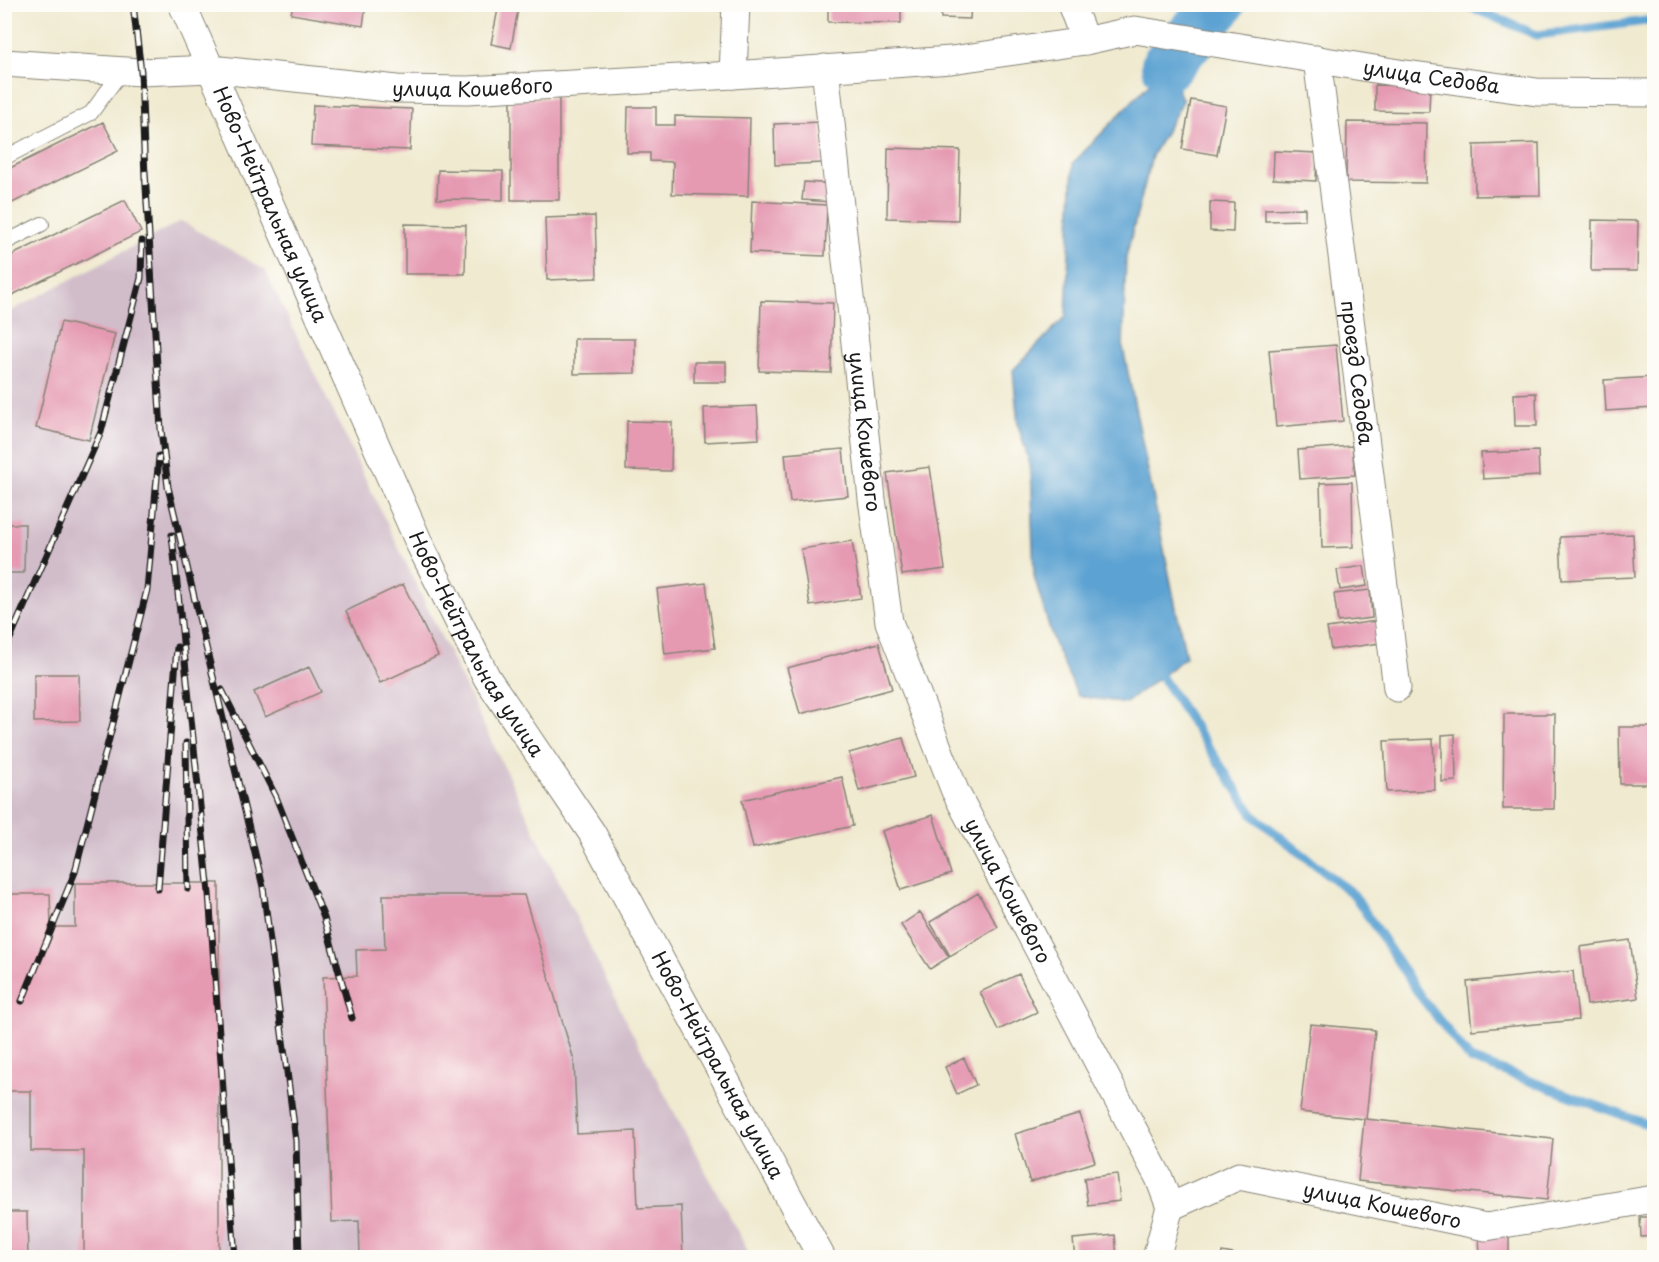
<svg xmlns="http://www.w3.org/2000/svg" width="1659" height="1262" font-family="'Playpen Sans',sans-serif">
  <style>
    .industrial { fill: #d1bdca }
    .water { fill: #5ca2d2; stroke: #3c5f77; stroke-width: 1.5 }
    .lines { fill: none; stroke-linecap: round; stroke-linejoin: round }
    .stream { stroke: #5ca2d2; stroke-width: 9 }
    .river { stroke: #5ca2d2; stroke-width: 52 }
    .building { fill: #e59ab2 }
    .service-casing { stroke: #868376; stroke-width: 16 }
    .minor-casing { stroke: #868376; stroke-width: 29 }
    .service { stroke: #fff; stroke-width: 14 }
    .minor { stroke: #fff; stroke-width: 27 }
    .rail-casing { stroke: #1c1c1c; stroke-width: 7 }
    .rail { stroke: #fdfcf7; stroke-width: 4.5; stroke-dasharray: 14; stroke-linecap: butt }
    .labels { text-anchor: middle; stroke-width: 4.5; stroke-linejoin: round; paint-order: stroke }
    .street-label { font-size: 20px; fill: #1c1c1c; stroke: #fdfcf7 }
  </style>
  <rect width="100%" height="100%" fill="#fdfcf7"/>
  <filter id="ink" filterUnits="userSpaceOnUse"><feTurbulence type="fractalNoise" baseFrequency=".0167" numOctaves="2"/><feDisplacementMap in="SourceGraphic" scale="12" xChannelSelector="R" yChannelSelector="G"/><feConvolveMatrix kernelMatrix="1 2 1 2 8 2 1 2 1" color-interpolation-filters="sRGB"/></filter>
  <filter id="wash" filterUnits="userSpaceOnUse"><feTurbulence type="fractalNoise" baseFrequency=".008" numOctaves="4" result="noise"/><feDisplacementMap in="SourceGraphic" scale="24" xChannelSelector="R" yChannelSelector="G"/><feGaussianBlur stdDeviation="1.35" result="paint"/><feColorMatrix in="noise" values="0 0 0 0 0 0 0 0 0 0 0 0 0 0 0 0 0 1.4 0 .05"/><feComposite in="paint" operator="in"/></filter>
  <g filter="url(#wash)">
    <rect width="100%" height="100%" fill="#f0ead0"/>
    <path class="industrial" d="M181 221 265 270 627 1023 751 1257 5 1258V314Z"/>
    <path class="water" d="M1167 65 1183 101 1152 156 1126 257 1123 348 1186 657 1126 703 1078 696 1054 643 1034 576 1030 465 1018 425 1013 370 1066 316 1073 163Z"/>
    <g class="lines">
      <path class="stream" d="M1463 4 1537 35 1654 20
        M1161 676 1254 816 1354 895 1421 997 1470 1059 1644 1123 1654 1124"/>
      <path class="river" d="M1167 65 1219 4"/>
    </g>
    <g id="blocks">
      <path class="building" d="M293 4H366L363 26 291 14Z
        M406 4H447L446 13Z
        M499 4H519L511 48 491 44Z
        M702 4H723L721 11Z
        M828 4H901V23L828 22Z
        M942 4H971L970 19 941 18Z
        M1375 85 1430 86 1429 112 1375 111Z
        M511 98H559V200H511Z
        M1191 100 1226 106 1217 155 1182 149Z
        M313 105 412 109 410 150 311 146Z
        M628 107H656V125H675V116L750 118 748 196 672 194 673 162 650 161V153H627Z
        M103 122 118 151 4 207V171Z
        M821 122 823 163 775 165 774 124Z
        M1347 122 1427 123 1426 183 1346 182Z
        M1539 143 1540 195 1475 196 1474 145Z
        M888 148 960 150 958 220 887 218Z
        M1274 151 1317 153 1316 181 1273 179Z
        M438 170 503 171V200L437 199Z
        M804 182 834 184 832 202 802 200Z
        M125 200 141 232 4 299V259Z
        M752 201 827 205 825 256 750 253Z
        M1210 202 1234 203 1233 232 1210 231Z
        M1305 208V220L1265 221V209Z
        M595 216 597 278 547 280 545 218Z
        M1592 220 1638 221 1637 271H1591Z
        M405 224 466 225 465 274H405Z
        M761 301 833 303 831 373 759 371Z
        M61 322 115 334 89 440 36 428Z
        M574 339H635V373L574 374Z
        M1336 345 1343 421 1276 427 1269 350Z
        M694 362H726V382H694Z
        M1654 377V408L1606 411 1604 380Z
        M1536 393 1537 426H1515L1514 394Z
        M757 406 759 439 705 442 704 408Z
        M627 421 672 422 671 471 626 470Z
        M1352 446 1355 475 1300 479 1298 450Z
        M843 449 848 496 790 502 785 454Z
        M1538 451 1539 476 1483 479 1481 453Z
        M930 467 945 569 902 575 887 473Z
        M1352 482 1353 547 1322 548 1320 483Z
        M4 524H25L24 573H4Z
        M1633 534 1635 577 1562 580 1560 537Z
        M852 541 861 598 810 606 801 549Z
        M1364 566 1367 586 1340 590 1337 570Z
        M706 583 715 648 665 654 657 589Z
        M403 584 438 656 380 683 346 611Z
        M1370 590 1372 618 1338 622 1334 594Z
        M1376 621 1380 643 1331 650 1327 628Z
        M879 643 892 689 800 714 787 668Z
        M309 667 321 692 265 717 254 692Z
        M34 674H79L80 721 34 722Z
        M1504 714H1555L1554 809H1503Z
        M1619 727H1654V784H1620Z
        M1455 734 1456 781 1442 782V735Z
        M903 738 914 777 859 791 849 753Z
        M1433 739 1435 790 1387 792 1384 741Z
        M842 777 853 826 753 848 742 800Z
        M933 815 951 874 901 890 882 831Z
        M75 883H219V1258H84V1151H31V1091H4V894H50L51 927H75Z
        M978 893 998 927 950 956 930 922Z
        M383 895H524L574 1060 577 1134 635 1131 638 1208 681 1206 683 1258H360L359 1221 332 1222 323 977 357 976 356 950 385 949Z
        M920 912 949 957 930 969 901 925Z
        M1630 940 1638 998 1587 1005 1580 947Z
        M1573 971 1578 1020 1472 1030 1467 982Z
        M1019 974 1037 1012 998 1030 980 992Z
        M1310 1024 1375 1030 1366 1119 1553 1139 1547 1200 1358 1181 1364 1119 1300 1112Z
        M964 1058 976 1085 957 1094 945 1067Z
        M1080 1114 1095 1162 1030 1182 1015 1134Z
        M1117 1174 1120 1201 1088 1205 1084 1178Z
        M4 1212H27L28 1258H4Z
        M1640 1217H1654V1236L1641 1237Z
        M1479 1234H1509V1258H1480Z
        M1115 1235 1117 1258H1075L1073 1239Z
        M1222 1252 1244 1256V1258H1221Z"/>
    </g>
  </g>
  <g filter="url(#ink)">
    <use href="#blocks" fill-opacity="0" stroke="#868376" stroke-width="1.5"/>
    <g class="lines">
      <g class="service-casing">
        <path id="service" d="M4 158 91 113 122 71
          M4 243 42 224"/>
      </g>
      <g class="minor-casing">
        <g id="minor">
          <path id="s1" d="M182 4 420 545 487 678 592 833 822 1258"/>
          <path d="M1071 4 1085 41"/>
          <path id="s2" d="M1317 59 1397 688"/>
          <path id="s3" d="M4 63 141 72 211 69 397 89 468 90 733 75 951 60 1085 41 1135 30 1399 73 1537 92 1654 93"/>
          <path id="s4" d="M825 68 872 499 889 622 955 791 1159 1178 1170 1207"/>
          <path d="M733 75 736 4"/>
          <path id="s5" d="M1170 1207 1239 1176 1486 1227 1654 1199"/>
          <path d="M1156 1258 1170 1207"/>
        </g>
      </g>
      <use href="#service" class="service"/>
      <use href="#minor" class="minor"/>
      <g class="rail-casing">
        <path id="rail" d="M133 4 141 72 145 178
          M145 171 161 430 168 487 263 887 296 1141 299 1258
          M172 535 209 893 235 1258
          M4 652 101 432 141 278 142 241
          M222 690 276 797 324 918 352 1018
          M186 743 188 889
          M158 889 177 647
          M22 1001 75 872 147 590 159 456"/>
      </g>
      <use href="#rail" class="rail"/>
    </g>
  </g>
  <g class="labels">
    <g class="street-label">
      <text dy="7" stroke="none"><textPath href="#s3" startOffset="1436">улица Седова</textPath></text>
      <text dy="7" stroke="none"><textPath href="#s3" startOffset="470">улица Кошевого</textPath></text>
      <text dy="7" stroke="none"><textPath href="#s1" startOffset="219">Ново-Нейтральная улица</textPath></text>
      <text dy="7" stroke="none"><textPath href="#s2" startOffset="316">проезд Седова</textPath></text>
      <text dy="7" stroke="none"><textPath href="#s4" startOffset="366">улица Кошевого</textPath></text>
      <text dy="7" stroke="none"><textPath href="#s1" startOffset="705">Ново-Нейтральная улица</textPath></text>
      <text dy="7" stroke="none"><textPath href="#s4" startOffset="852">улица Кошевого</textPath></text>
      <text dy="7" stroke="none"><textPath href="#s1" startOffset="1191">Ново-Нейтральная улица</textPath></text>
      <text dy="7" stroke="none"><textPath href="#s5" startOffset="222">улица Кошевого</textPath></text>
    </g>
  </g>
  <rect width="1659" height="1262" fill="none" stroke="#fdfcf7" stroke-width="24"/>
</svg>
